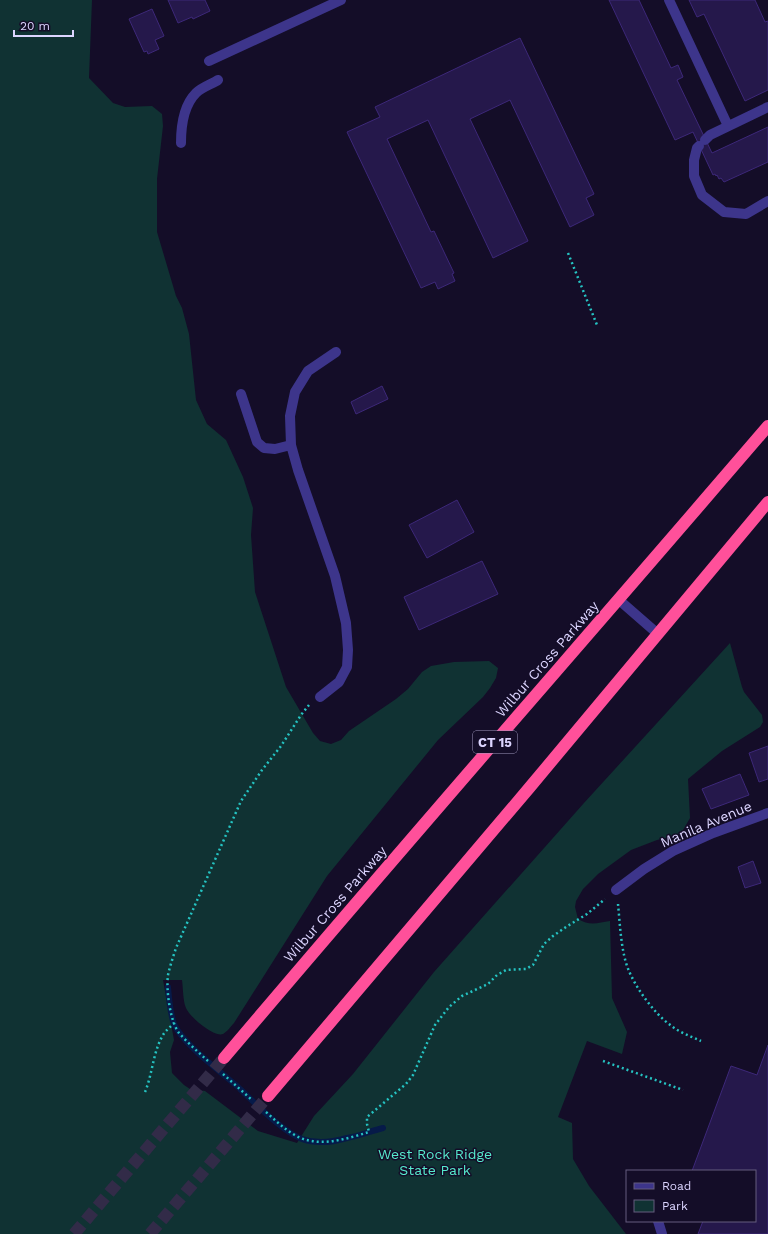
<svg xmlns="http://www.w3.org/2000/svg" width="768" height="1234" font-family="'Work Sans',sans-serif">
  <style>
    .green { fill: #103233 }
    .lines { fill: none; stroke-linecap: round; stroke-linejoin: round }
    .stream { stroke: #061a49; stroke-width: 6 }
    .building { fill: #25184b; stroke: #3d2879 }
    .highway-tunnel { stroke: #322b48; stroke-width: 12; stroke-dasharray: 12 6; stroke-linecap: butt }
    .path { stroke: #25c3c2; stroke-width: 2.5; stroke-dasharray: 2 3; stroke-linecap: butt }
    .minor { stroke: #3d358b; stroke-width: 10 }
    .highway { stroke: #ff509a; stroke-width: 12 }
    .labels { text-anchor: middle; stroke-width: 3; stroke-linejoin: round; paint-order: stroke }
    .shield { fill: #140d28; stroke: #a099be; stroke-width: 1 }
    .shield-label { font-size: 13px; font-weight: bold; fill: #dcd5ff }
    .street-label { font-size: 14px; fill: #dcd5ff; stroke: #140d28 }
    .park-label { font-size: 14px; fill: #56eacd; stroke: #140d28 }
  </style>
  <rect width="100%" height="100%" fill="#140d28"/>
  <path class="green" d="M0 0H92L89 78 113 103 125 107 152 106 162 114 163 126 157 179V232L176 296 182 308 189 334 196 400 207 424 226 440 243 477 253 508 251 535 255 592 286 687 313 733 320 741 331 744 341 740 349 731 396 699 408 689 422 672 431 666 454 662 489 661 498 668 496 678 490 688 483 697 438 740 327 876 234 1023C231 1026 227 1032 223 1034 214 1038 189 1016 186 1008 183 1002 183 987 182 980H163L174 1040 170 1052 172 1073 184 1085 190 1089 205 1091 258 1131 297 1143 314 1116 353 1074 434 972 584 803 730 643 742 687 744 692 762 715 763 722 760 727 722 751 688 779 690 818 683 830 677 835 657 840 631 850 598 874 583 889 576 901 575 907 578 919C589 926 598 923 610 921L612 998 627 1032 622 1054 587 1041 558 1117 572 1123 573 1159 589 1186 626 1234H0Z"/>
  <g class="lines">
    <path class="stream" d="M168 987C169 999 170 1013 174 1024 182 1043 221 1072 238 1087
      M240 1089C255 1103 283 1132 302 1139 316 1144 333 1142 347 1138 359 1136 371 1131 383 1128"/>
  </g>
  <path class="building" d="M168 0H205L210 11 193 19 192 17 178 23Z
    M609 0H639L671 68 678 65 683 77 677 80 712 153 768 127V162L724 182 721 178 719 179 717 175 716 176 715 174 713 175 693 132 675 140Z
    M689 0H755L765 22 768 21V90L745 101 704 14 697 17Z
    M152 9 164 36 155 40 159 49 148 54 147 51 144 52 129 19Z
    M520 38 594 194 586 198 594 215 570 227 510 100 470 119 528 241 493 258 428 120 387 139 431 232 434 231 454 273 452 274 455 281 438 289 435 282 421 288 347 132 380 117 375 107Z
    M382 386 388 399 356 414 351 402Z
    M457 500 474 532 427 558 409 525Z
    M482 561 498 594 419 630 404 597Z
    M768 746V779L759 782 749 753Z
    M740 774 749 795 711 809 702 789Z
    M753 861 761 883 745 888 738 867Z
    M768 1045V1234H698L703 1221H755V1171H692L731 1066 757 1075Z"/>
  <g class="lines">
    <path class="highway-tunnel" d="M74 1234 224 1058
      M150 1234 268 1096"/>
    <path class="path" d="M568 253 597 325
      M618 904C620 924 621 953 629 971 636 988 654 1013 669 1024 678 1032 690 1036 701 1041
      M208 1061C198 1052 188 1043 179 1033 170 1021 166 990 168 975 170 966 173 957 176 948L241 801 262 770 281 746 301 715 309 705
      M603 1061 683 1090
      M223 1074 252 1100
      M145 1092C153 1073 153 1049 165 1032 168 1029 171 1026 174 1023
      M266 1112C275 1120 283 1128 293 1134 316 1149 346 1139 369 1132L367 1124V1117L406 1084 413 1075 435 1025 449 1007 462 996 488 984 497 975 506 970 526 969 533 965 544 944 553 936 566 927 587 914 605 899"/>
    <path class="minor" d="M669 0 728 126
      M209 61 341 0
      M705 140 710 135 768 107
      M181 143C181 127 184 105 196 93 202 87 212 84 218 80
      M699 146 697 148 694 160V176L702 195 724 212 746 214 768 201
      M241 394 257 442 264 448 275 449 291 445
      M619 600 658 634
      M320 697 339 682 347 667 348 650 346 623 335 576 298 470 291 445 290 416 295 392 308 371 336 352
      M616 890 644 869 673 851 713 833 768 813
      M658 1221 662 1234"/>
    <path class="highway" d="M224 1058C403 846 587 637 768 426
      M268 1096 530 787 768 502"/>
  </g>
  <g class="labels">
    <rect class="shield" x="473" y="731" width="44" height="22" rx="3"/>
    <g class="shield-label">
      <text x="495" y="747">CT 15</text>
    </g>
    <g class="street-label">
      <text transform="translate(547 659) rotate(-49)" y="5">Wilbur Cross Parkway</text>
      <text transform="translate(706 824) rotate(-23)" y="5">Manila Avenue</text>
      <text transform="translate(335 904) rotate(-49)" y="5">Wilbur Cross Parkway</text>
    </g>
    <g class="park-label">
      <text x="435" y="1159">West Rock Ridge<tspan x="435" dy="16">State Park</tspan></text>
    </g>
  </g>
  <rect x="626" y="1170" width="130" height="52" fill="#140d28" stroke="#645d7e"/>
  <rect x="634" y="1183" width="20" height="6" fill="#3d358b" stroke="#645d7e"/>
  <text x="662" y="1190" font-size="12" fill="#dcd5ff">Road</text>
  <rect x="634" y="1200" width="20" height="12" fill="#103233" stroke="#645d7e"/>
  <text x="662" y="1210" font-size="12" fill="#dcd5ff">Park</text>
  <path d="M14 30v6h59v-6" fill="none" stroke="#dcd5ff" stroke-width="2"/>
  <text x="20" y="30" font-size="12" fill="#dcd5ff" stroke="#140d28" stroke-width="3" paint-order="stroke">20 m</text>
</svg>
